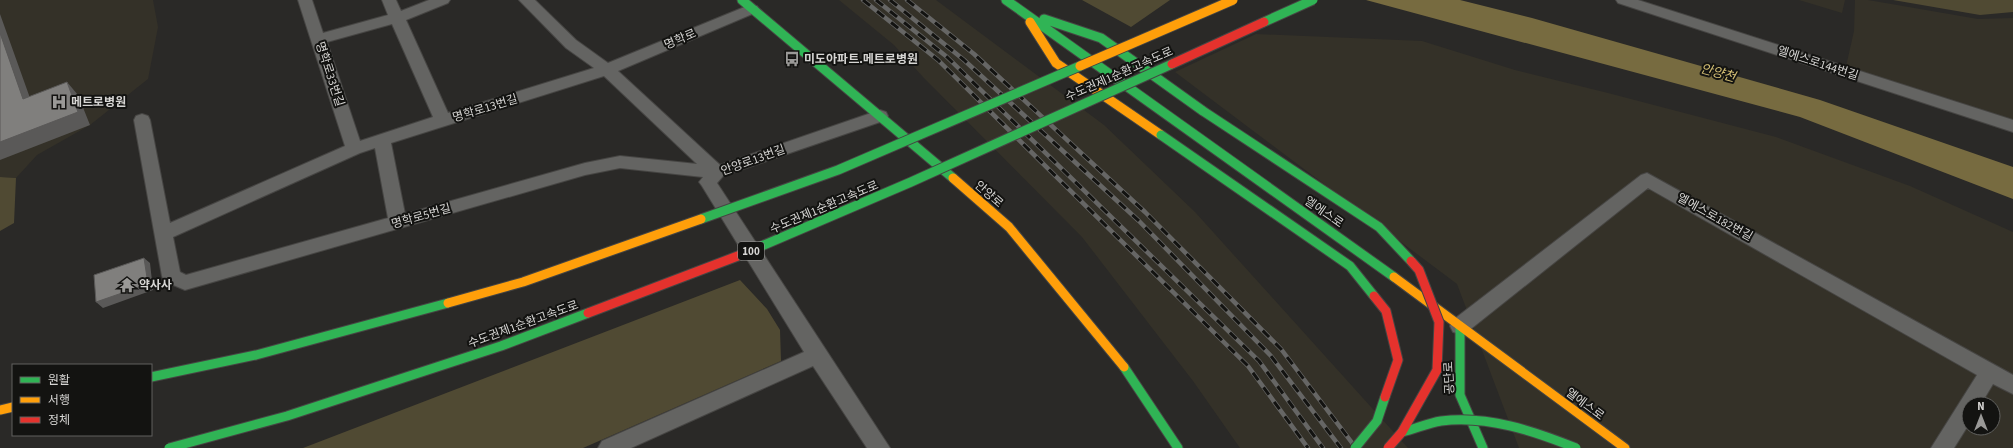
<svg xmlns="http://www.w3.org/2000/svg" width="2013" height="448" font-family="'Source Sans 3','Noto Sans KR',sans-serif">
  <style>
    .built { fill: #343128; fill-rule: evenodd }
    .green { fill: #504a33 }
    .water { fill: #776b40 }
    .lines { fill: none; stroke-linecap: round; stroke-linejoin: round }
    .street-casing { stroke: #464543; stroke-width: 2 }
    .fast-casing { stroke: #464543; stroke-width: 11 }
    .slow-casing { stroke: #464543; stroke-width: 11 }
    .street { fill: #646462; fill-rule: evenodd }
    .fast { stroke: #30b455; stroke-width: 9 }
    .slow { stroke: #ff9f0a; stroke-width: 9 }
    .rail-casing { stroke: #666665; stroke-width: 4.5 }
    .rail { stroke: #131311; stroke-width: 3; stroke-dasharray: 9; stroke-linecap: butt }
    .fast-bridge-casing { stroke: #464543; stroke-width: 11; stroke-linecap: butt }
    .slow-bridge-casing { stroke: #464543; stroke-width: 11; stroke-linecap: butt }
    .jam-bridge-casing { stroke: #464543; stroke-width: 11; stroke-linecap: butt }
    .fast-bridge { stroke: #30b455; stroke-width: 9 }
    .slow-bridge { stroke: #ff9f0a; stroke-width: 9 }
    .jam-bridge { stroke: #e5322d; stroke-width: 9 }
    .shaded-wall { fill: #5a5958 }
    .building { fill: #807f7d; stroke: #5a5958 }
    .labels { text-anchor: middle; stroke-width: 4; stroke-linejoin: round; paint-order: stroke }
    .shield { fill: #131311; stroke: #9c9b99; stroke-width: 1 }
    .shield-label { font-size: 11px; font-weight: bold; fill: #d6d5d3 }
    .street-label { font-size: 12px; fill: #d6d5d3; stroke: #131311 }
    .poi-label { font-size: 12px; font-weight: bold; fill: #d6d5d3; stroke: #131311; text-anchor: start }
    .water-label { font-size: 13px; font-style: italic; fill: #d3be74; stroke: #131311 }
  </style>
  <rect width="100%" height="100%" fill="#2a2927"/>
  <path class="built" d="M0 0H153L158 27 148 79 90 125 37 155 16 178 0 177Z
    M839 0H936L1104 125 1195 212 1408 448H1240L1193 381 1082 237 923 77 894 45Z
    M1799 0H1845L1842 13Z
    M1855 0H1868L1978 19 2013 18V125L1845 71 1854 31Z
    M1256 34 1422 41 1515 70 1608 93 1776 137 1910 186 2013 232V448H1519L1457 284 1175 72ZM1969 404H1993V428H1969Z"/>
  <path class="green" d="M1082 0H1170L1131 27Z
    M1893 0H2013V12L1980 15Z
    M0 177 16 178 14 223 0 231Z
    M740 280 767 309 780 330 781 361 583 448H303Z"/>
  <path class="water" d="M1366 0H1460L1532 18 1820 100 2013 167V199L1800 117Z"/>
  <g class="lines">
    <g class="street-casing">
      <path id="street" d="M298 0H312L323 33 388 15 382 0H396L401 11 429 0H450L448 3 406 20 448 113 594 68 566 48 519 0H535L576 40 608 63 747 6H757L759 9 757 12 618 71 720 165 874 112 880 110 886 112 888 116 886 120 723 176 717 183 890 448H867L813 366 631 448H598L602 441 804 352 702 186 699 182 703 177 620 168 585 175 185 290 164 281 162 276 134 120 136 116 142 114 148 116 150 120 170 223 345 146ZM392 24 433 117 360 141 327 42ZM604 76 697 164 620 156 585 163 405 214 391 143ZM375 148 388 218 186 275 180 272 173 237 360 153Z
        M1616 0H1638L2013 120V132L1618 3Z
        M1647 173 2013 375V394L1993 384 1981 404H1969V424L1954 448H1931L1977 375 1648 188 1467 332 1460 334 1453 332 1450 326 1453 320 1641 175Z"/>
    </g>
    <g class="fast-casing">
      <path id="fast" d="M742 0 953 178
        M1006 0 1394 277
        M1044 19 1101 38 1203 111
        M1460 326V395L1483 448
        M1124 367 1178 448"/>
    </g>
    <g class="slow-casing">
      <path id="slow" d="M1030 22 1056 63 1161 135
        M953 178 1009 227 1124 367
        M1394 277 1625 448
        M0 410 13 407"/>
    </g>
    <use href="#street" class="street"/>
    <use href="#fast" class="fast"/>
    <use href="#slow" class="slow"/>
    <g class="rail-casing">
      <path id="rail" d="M863 0 938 60 1248 366 1308 448
        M876 0 947 57 1259 361 1323 448
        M890 0 964 60 1139 221 1271 356 1341 448
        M907 0 974 54 1145 212 1281 349 1356 448"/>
    </g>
    <use href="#rail" class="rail"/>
    <g class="fast-bridge-casing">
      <path id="fast-bridge" d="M1264 22 1313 0
        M1203 111 1379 227 1411 261
        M1161 135 1350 266 1374 296
        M701 219 838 170 1080 66
        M743 254 911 182 1172 64
        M151 377 256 355 448 303
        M1402 432C1415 429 1428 423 1441 421 1487 415 1534 431 1576 448
        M169 448 287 416 501 346 588 313
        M1355 448 1377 421 1385 397"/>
    </g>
    <g class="slow-bridge-casing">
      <path id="slow-bridge" d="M1080 66 1233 0
        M448 303 523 282 701 219"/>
    </g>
    <g class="jam-bridge-casing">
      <path id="jam-bridge" d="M1172 64 1264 22
        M1374 296 1386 311 1398 360 1385 397
        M588 313 743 254
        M1388 448 1402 432 1437 370 1439 322 1419 270 1411 261"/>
    </g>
    <use href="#fast-bridge" class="fast-bridge"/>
    <use href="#slow-bridge" class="slow-bridge"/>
    <use href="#jam-bridge" class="jam-bridge"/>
  </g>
  <path class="shaded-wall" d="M0 14 35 112 23 99 0 33Z
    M67 82 78 95 90 125 0 160V142Z
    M144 258 150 263 153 290 103 308 96 302Z"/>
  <path class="building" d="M0 33 23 99 67 82 78 112 0 142Z
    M144 258 148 284 96 302 94 275Z"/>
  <defs>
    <g id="bus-bare" transform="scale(1.2)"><path d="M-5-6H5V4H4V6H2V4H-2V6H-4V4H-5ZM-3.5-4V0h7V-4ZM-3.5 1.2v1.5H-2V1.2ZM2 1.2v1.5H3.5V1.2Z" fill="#9a9997" stroke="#131311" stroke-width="2.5" paint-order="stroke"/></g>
    <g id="hospital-bare" transform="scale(1.2)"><path d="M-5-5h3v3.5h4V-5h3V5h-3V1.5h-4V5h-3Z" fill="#9a9997" stroke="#131311" stroke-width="2.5" paint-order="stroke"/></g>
    <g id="temple-bare" transform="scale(1.2)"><path d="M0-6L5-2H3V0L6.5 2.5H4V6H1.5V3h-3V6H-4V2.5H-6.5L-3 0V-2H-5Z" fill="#9a9997" stroke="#131311" stroke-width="2.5" paint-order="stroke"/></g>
  </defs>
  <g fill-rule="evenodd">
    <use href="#bus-bare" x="792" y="59"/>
    <use href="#hospital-bare" x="59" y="102"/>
    <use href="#temple-bare" x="127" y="285"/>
  </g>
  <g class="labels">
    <rect class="shield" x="738" y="242" width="26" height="18" rx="3"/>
    <g class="shield-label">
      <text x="751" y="255">100</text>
    </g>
    <g class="street-label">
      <text transform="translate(680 39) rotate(-23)" y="4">명학로</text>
      <text transform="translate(1818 63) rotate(18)" y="4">엘에스로144번길</text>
      <text transform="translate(330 74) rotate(72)" y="4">명학로33번길</text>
      <text transform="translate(1119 74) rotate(-24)" y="4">수도권제1순환고속도로</text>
      <text transform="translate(485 108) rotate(-17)" y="4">명학로13번길</text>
      <text transform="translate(753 160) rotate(-20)" y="4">안양로13번길</text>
      <text transform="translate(989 194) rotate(41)" y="4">안양로</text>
      <text transform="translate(824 207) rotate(-23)" y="4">수도권제1순환고속도로</text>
      <text transform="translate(1324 212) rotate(35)" y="4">엘에스로</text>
      <text transform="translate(421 216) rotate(-16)" y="4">명학로5번길</text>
      <text transform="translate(1715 217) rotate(29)" y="4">엘에스로182번길</text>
      <text transform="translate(523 324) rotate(-20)" y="4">수도권제1순환고속도로</text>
      <text transform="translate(1449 378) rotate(-93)" y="4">공단로</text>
      <text transform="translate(1585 404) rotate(37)" y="4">엘에스로</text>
    </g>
    <g class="poi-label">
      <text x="804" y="63">미도아파트.메트로병원</text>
      <text x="71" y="106">메트로병원</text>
      <text x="139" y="289">약사사</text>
    </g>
    <g class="water-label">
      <text transform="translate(1718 72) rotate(15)" y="5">안양천</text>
    </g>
  </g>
  <rect x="12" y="364" width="140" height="72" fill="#131311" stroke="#61615f"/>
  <rect x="20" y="377" width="20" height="6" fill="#30b455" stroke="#61615f"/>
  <text x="48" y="384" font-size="12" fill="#d6d5d3">원활</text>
  <rect x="20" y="397" width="20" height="6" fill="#ff9f0a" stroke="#61615f"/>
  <text x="48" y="404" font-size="12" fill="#d6d5d3">서행</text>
  <rect x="20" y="417" width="20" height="6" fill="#e5322d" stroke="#61615f"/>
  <text x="48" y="424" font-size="12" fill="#d6d5d3">정체</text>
  <g transform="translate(1981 416)"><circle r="19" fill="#131311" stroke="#61615f"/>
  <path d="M0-3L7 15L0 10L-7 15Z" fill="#9a9997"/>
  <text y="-6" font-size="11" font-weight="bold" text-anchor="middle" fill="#d6d5d3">N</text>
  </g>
</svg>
